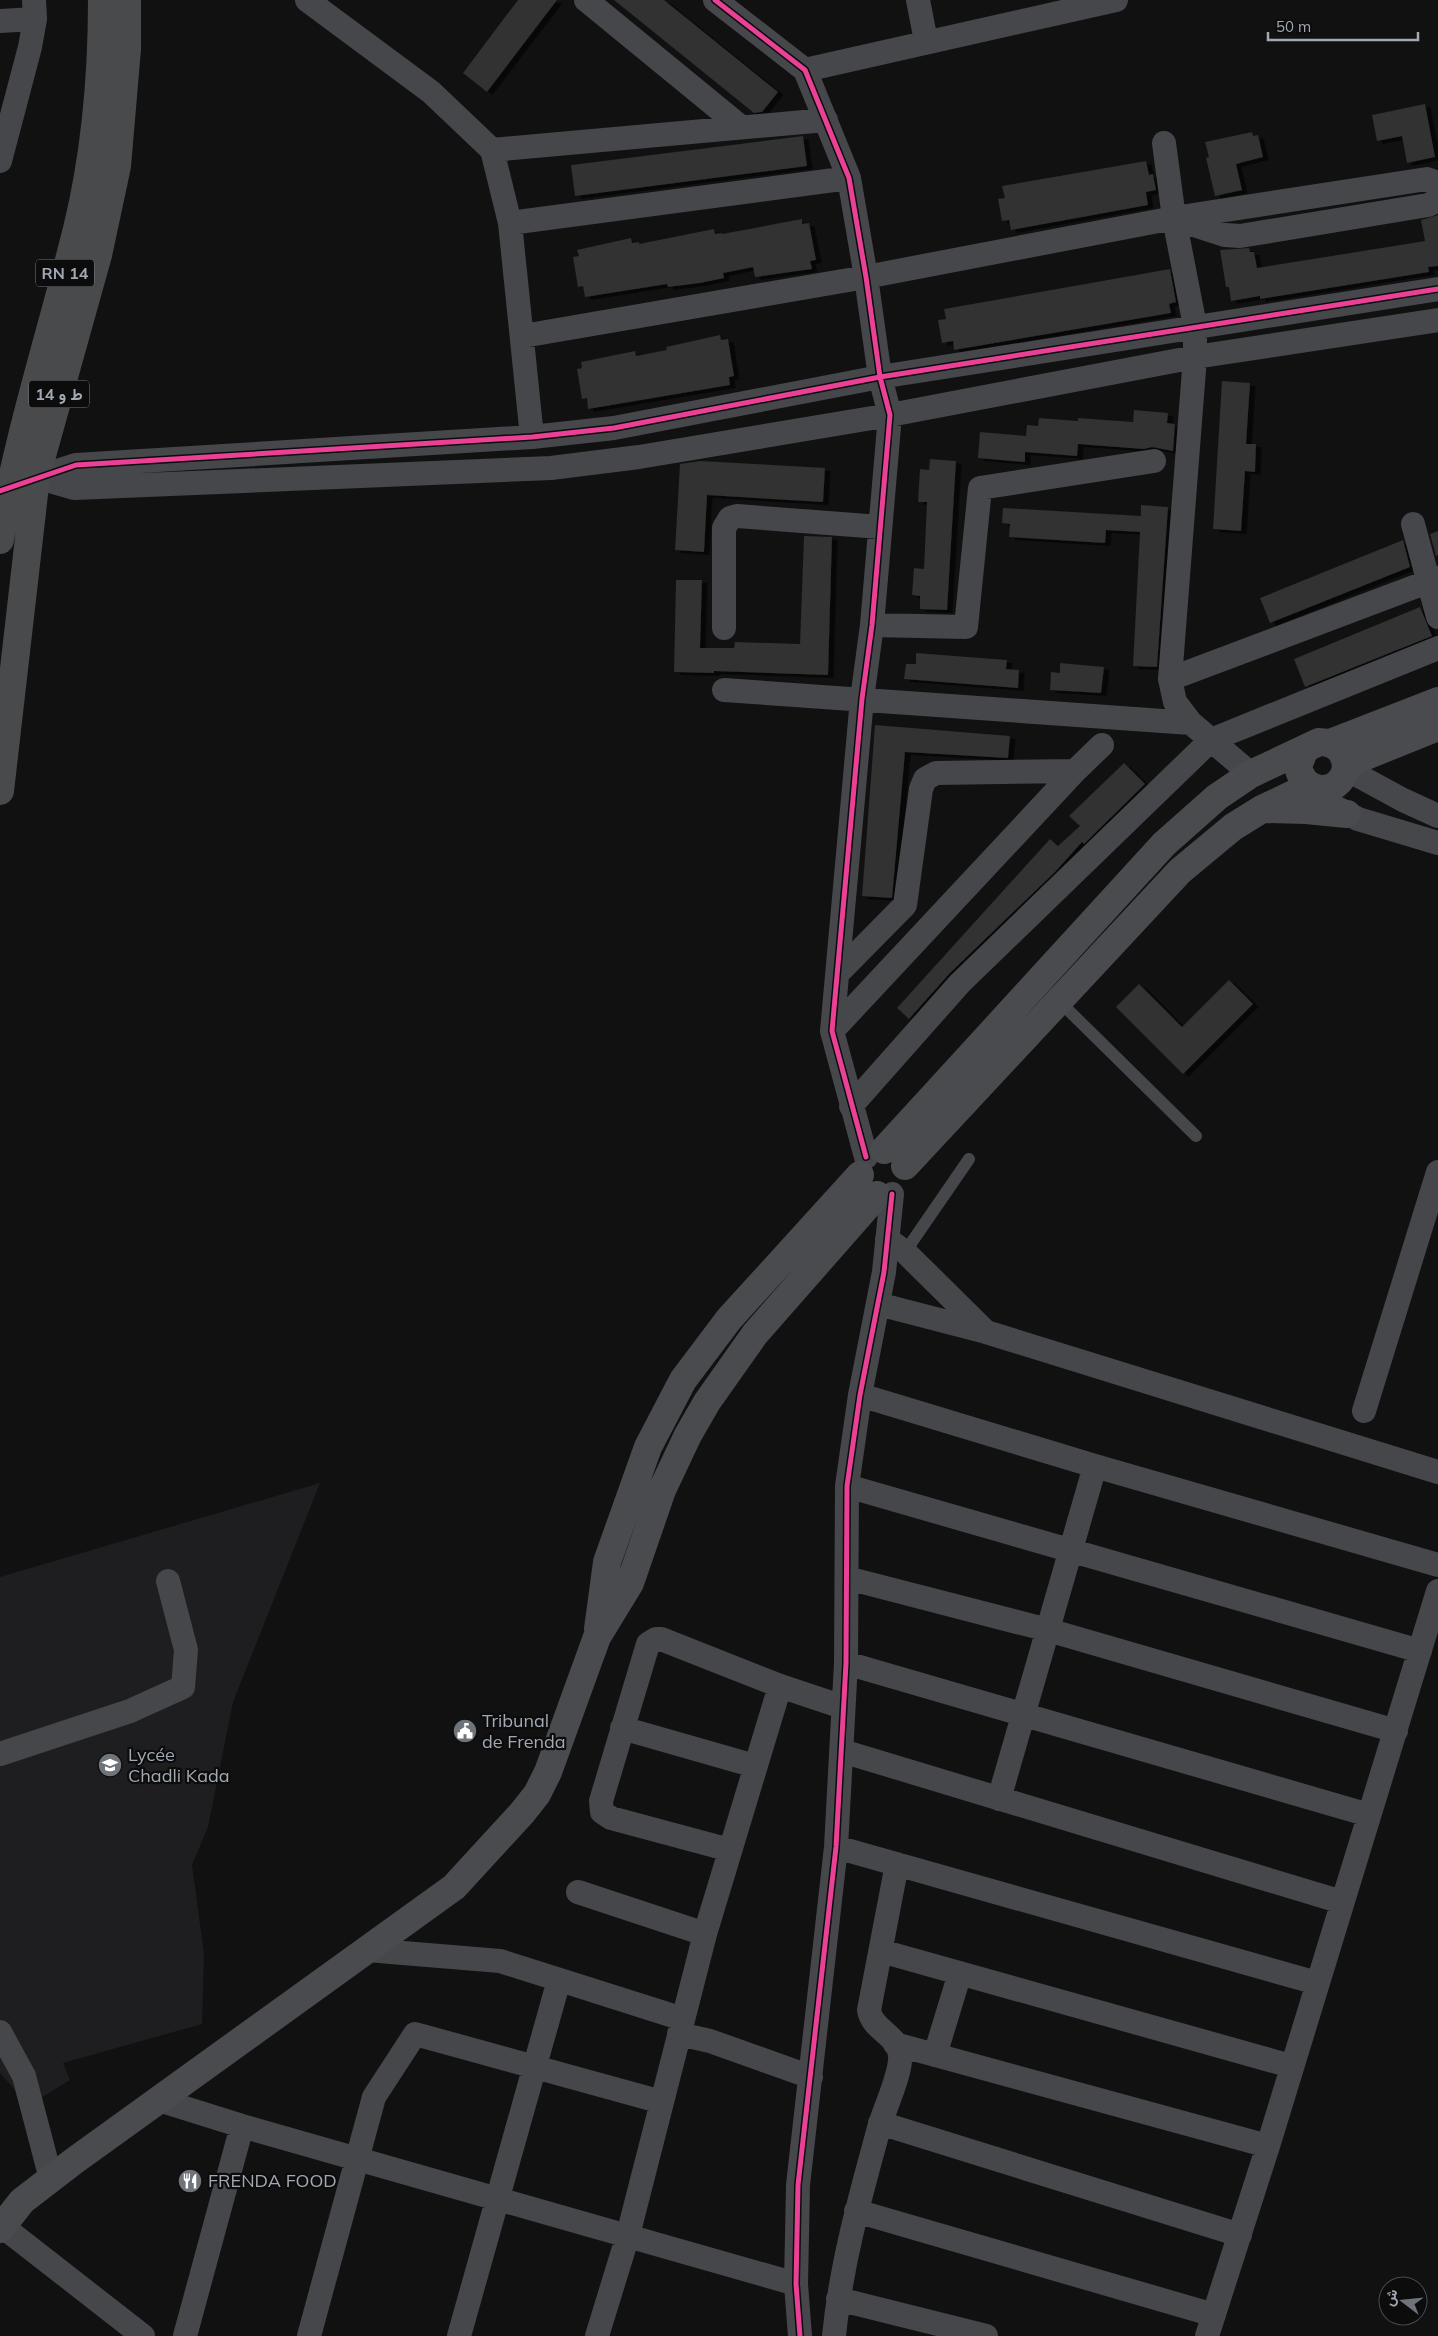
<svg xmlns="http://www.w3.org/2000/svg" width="1438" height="2336" font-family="Mulish,Vazirmatn,sans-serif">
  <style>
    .built { fill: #1e1e20 }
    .building { fill: #303032; filter: url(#shadow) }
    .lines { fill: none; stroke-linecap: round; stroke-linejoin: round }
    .service { stroke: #46474a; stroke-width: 12 }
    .minor { stroke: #46474a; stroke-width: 24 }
    .secondary { stroke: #4a4b4e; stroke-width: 28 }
    .primary { stroke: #484a4c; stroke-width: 28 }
    .cycleway-casing { stroke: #0c0c0d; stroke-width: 8 }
    .cycleway { stroke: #ea4096; stroke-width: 5 }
    .labels { text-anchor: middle; stroke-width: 4.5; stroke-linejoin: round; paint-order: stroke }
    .shield { fill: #0c0c0d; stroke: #757a81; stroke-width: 1 }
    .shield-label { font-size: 16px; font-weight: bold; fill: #a2a9b3 }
    .poi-label { font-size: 18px; fill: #a2a9b3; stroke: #0c0c0d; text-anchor: start }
  </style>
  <defs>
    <filter id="shadow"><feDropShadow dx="5.5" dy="3" stdDeviation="0" flood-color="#0009"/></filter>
  </defs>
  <rect width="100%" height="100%" fill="#111112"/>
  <path class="built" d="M320 1483 233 1702 208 1827 192 1865 204 1954 202 2024 63 2063 70 2080 21 2110 15 2090 0 2073V1577Z"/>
  <path class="building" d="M518 0H557L487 92 463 73Z
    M614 0H664L778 92 762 112 754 113Z
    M1425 104 1435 157 1407 163 1402 136 1377 141 1372 115Z
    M1252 132 1253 136 1258 135 1263 157 1236 164 1242 190 1215 196 1206 158 1209 157 1205 142Z
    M803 136 807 166 575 196 571 165Z
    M1146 161 1149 175 1153 174 1156 190 1146 192 1148 205 1011 230 1009 220 1002 221 998 199 1005 198 1002 186Z
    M1438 215V266L1428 267 1429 272 1260 299V296L1231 301 1229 287H1226L1220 250 1249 248 1250 252H1254L1257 268 1425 241 1421 220Z
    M802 219V224L809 223 816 260 810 261 812 269 755 277 753 267 723 273 724 278 700 283 668 287 667 284 585 297 583 286 578 287 573 257 579 256 577 250 631 238 632 243 639 242V244L714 229 715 234 722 233V234Z
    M1170 269 1176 302 1169 304 1171 313 954 350 953 341 942 343 938 320 946 319 944 309Z
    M720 335 721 340 728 339 734 376 729 377 730 385 588 409 587 398 582 399 577 369 582 368 581 362 635 351 636 356 667 350 666 347Z
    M1222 381 1250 383 1246 444H1256L1255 472 1245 471 1241 531 1213 529Z
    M1134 410 1168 413 1167 423 1175 424 1173 451 1152 447 1144 449 1078 444 1077 456 1025 452V462L978 458 980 432 1026 436 1027 425 1038 426 1039 418 1078 421V418L1133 422Z
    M930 459 956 461 947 610 920 609V596L912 595 914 568 924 569 927 502H918L920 469 929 470Z
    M701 461 825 468 823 502 707 495 704 552 675 550 680 464Z
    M1141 505 1168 507 1157 667 1133 666 1140 532 1106 530 1105 543 1009 537 1010 524 1002 523 1003 508 1141 516Z
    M1438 531V555L1436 556 1430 534Z
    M804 536 832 537 828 675 714 671V673L674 672 676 580H702L700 648H734L735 642 800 644Z
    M1403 540 1410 567 1270 623 1260 598Z
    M1420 607 1432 636 1305 687 1294 659Z
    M916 653 1007 660 1006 669 1019 670 1018 688 904 679 906 664H916Z
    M1060 663 1104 667 1101 693 1050 690 1051 672 1060 673Z
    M875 725 1010 736 1008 758 905 752 892 898 862 896Z
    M1124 763 1145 784 1084 844 1082 842 1056 871 950 973 909 1019 897 1008 1050 839 1058 846 1080 826 1069 816Z
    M1229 980 1253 1004 1183 1074 1116 1007 1139 984 1182 1027Z"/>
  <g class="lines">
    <path class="service" d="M1058 1000 1196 1136
      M905 1252 969 1159"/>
    <path class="minor" d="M307 0 431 92 492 150 510 223 532 437
      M586 0 741 127
      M715 0 805 70 849 178 866 277 880 377 890 415 872 625 862 699 832 1031 866 1157
      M918 0 926 41
      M0 21 35 19
      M805 70 1116 0
      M1164 143 1174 218 1195 326V357L1170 679 1175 702 1191 723 1251 774
      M492 150 826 120
      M0 161 30 47 35 19 34 0
      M1176 219 1225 235 1240 236 1428 205 1438 200
      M510 223 849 178
      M523 336 866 277 1174 218 1427 179 1438 183
      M36 477 74 488 551 468 639 457 890 415 1195 357 1438 320
      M20 483 76 465 532 437 614 428 880 377 1438 289
      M1413 524 1438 617
      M872 625 966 627 980 488 1154 461
      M724 628V528L730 518 737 516 880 527
      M1170 679 1438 578
      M724 690 1191 723
      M1346 769 1403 800 1438 816
      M1331 805 1358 819 1438 843
      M838 973 905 905 921 789 925 779 936 773 1075 771
      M832 1031 1075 771 1102 745
      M851 1106 960 983 1211 740 1438 648
      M887 1239 905 1252 984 1330
      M878 1304 986 1332 1438 1472
      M860 1395 1095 1466 1438 1565
      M1364 1411 1438 1172
      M847 1486 1420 1651
      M847 1578 1048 1630 1396 1731
      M846 1663 1369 1815
      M622 1728 755 1766
      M842 1751 1342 1902
      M0 1754 130 1711 183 1687 186 1650 168 1581
      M999 1799 1095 1466
      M836 1847 1317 1983
      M730 1850 611 1818 602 1812 601 1801 648 1644 656 1639H661L780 1686 843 1707
      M578 1892 705 1934
      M367 1950 500 1961 683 2019
      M881 1951 1291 2066
      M0 2032 24 2076 51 2179
      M679 2034 710 2041 811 2077
      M895 2044 1268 2146
      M935 2055 960 1973
      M159 2100 242 2126 796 2284
      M880 2123 1240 2235
      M856 2211 1214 2315
      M2 2226 143 2336
      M838 2299 986 2336
      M185 2336 242 2126
      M309 2336 374 2097 415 2034 662 2102
      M459 2336 559 1980
      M597 2336 628 2235 705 1934 780 1686
      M800 2336 796 2284 798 2185 836 1847 846 1663 847 1486 860 1395 884 1272 892 1194
      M834 2336C841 2265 860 2197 879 2128 884 2109 902 2073 900 2055 898 2035 872 2030 869 2010L897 1864
      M1207 2336 1268 2146 1438 1591"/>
    <path class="secondary" d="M1330 743 1438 701
      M1346 764 1438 727
      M1266 809 1306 810 1347 814
      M884 1150 1164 844 1217 797 1251 774 1319 742C1336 742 1346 752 1346 769 1338 797 1303 795 1298 766L1305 749
      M905 1166 1180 871 1233 827 1262 809 1310 786
      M598 1629 607 1562 648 1447 683 1380 729 1319 860 1175
      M0 2229 22 2201 74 2161 454 1887 522 1813 537 1794 548 1772 597 1637 630 1583 662 1490 688 1435 707 1402 755 1334 877 1195"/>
    <path class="primary" d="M0 540C18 434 51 333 77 229 95 155 102 76 102 0
      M0 791 36 477 98 255 117 166 127 49V0"/>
    <g class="cycleway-casing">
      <path id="cycleway" d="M715 0 805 70 849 178 866 277 880 377 890 415 872 625 862 699 832 1031 866 1157
        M0 491 76 465 532 437 614 428 880 377 1438 289
        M800 2336 796 2284 798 2185 836 1847 846 1663 847 1486 860 1395 884 1272 892 1194"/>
    </g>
    <use href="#cycleway" class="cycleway"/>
  </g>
  <defs>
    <g id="civic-disc" transform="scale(1.25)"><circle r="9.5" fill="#6f747b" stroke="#0c0c0d"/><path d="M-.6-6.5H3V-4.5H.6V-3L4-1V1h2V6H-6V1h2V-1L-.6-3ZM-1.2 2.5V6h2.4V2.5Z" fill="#fff"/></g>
    <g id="school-disc" transform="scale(1.25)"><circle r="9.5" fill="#6f747b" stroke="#0c0c0d"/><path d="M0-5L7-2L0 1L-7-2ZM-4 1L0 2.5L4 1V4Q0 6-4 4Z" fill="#fff"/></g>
    <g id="restaurant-disc" transform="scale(1.25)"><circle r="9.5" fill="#6f747b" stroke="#0c0c0d"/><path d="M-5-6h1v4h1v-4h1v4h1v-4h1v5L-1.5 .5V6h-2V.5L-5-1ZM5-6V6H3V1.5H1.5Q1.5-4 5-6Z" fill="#fff"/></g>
  </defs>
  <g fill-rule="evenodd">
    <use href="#civic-disc" x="465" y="1731"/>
    <use href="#school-disc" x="110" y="1765"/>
    <use href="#restaurant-disc" x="190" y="2181"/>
  </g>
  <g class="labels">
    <g class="shield">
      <rect x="36" y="259.5" width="58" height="27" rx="4"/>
      <rect x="29" y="380.5" width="60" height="27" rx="4"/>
    </g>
    <g class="shield-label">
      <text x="65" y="279">RN 14</text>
      <text x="59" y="400">ط و 14</text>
    </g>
    <g class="poi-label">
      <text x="482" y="1727">Tribunal<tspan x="482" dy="21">de Frenda</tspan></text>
      <text x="128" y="1761">Lycée<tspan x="128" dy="21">Chadli Kada</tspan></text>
      <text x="208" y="2187">FRENDA FOOD</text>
    </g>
  </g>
  <g transform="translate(1403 2301) rotate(286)"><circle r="24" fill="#0c0c0d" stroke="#484b4f"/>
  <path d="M0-4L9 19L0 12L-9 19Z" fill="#6f747b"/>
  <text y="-8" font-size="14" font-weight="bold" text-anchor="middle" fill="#a2a9b3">ش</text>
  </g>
  <path d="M1268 32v8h150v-8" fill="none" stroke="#a2a9b3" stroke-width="2.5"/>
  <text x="1276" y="32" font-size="15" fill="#a2a9b3" stroke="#0c0c0d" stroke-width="4" paint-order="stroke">50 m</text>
</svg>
